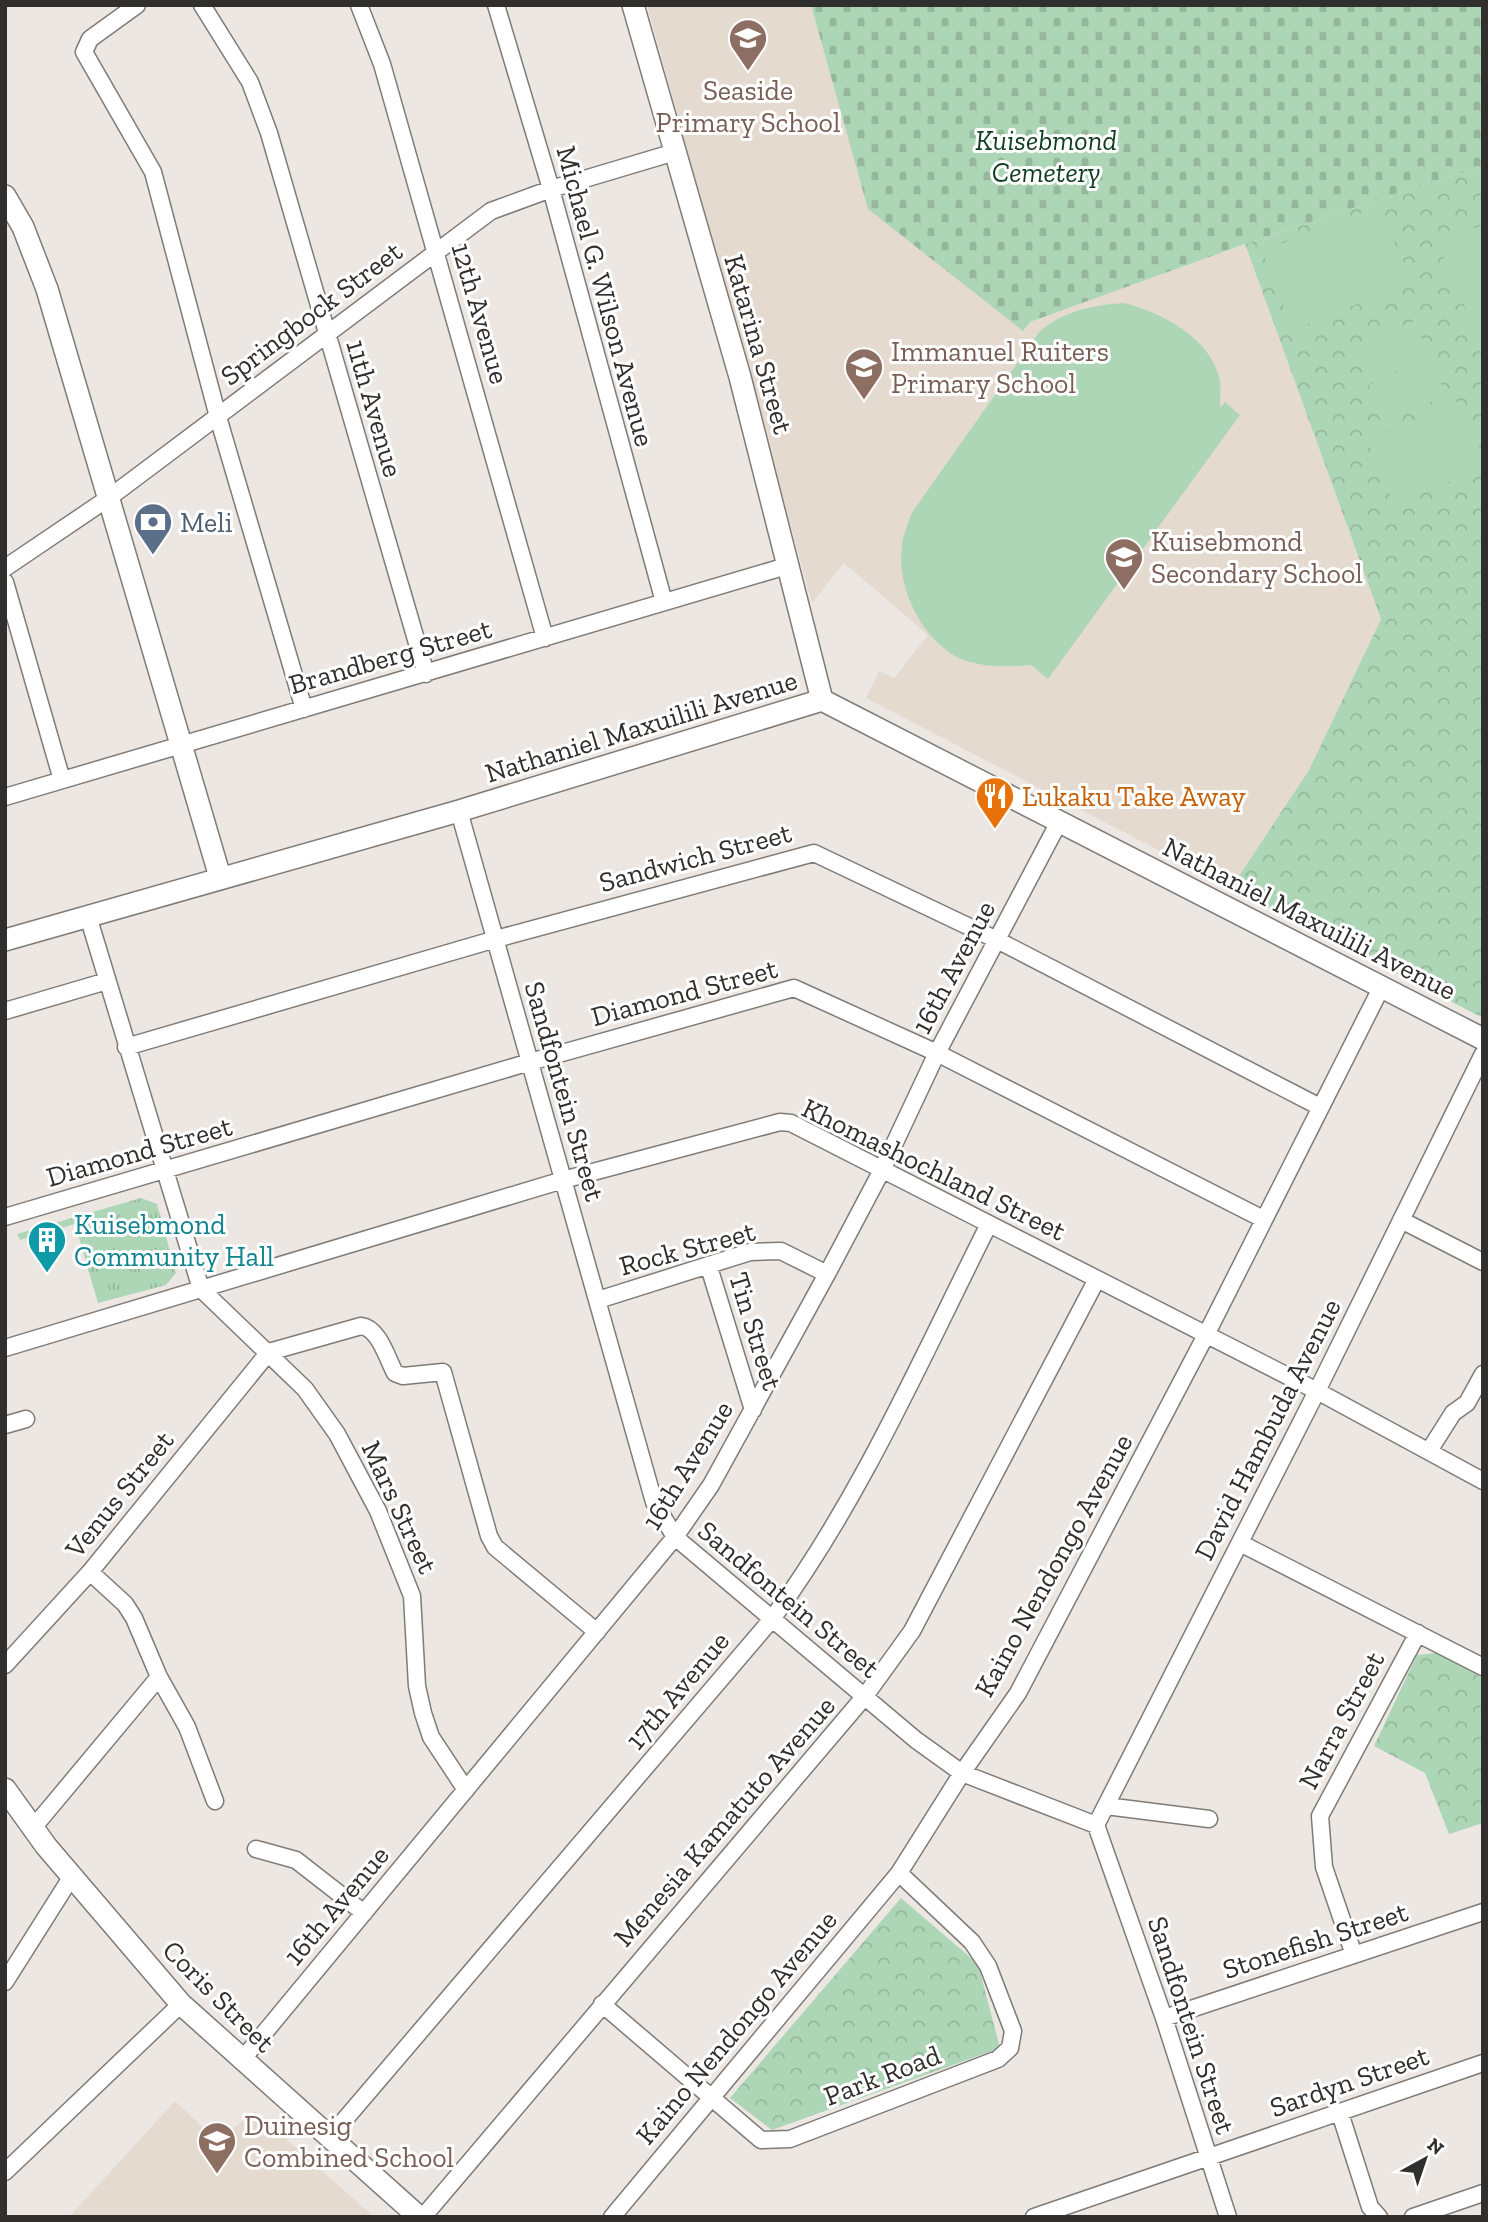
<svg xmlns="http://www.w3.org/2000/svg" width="1488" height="2222" font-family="'Zilla Slab',serif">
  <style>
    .built { fill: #e5dad0 }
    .grass { fill: url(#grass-tufts) }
    .cemetery { fill: url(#cemetery-stones) }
    .park { fill: url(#park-crowns) }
    .garden { fill: #add6b6 }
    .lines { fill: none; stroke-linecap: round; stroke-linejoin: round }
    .minor-casing { stroke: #7f7b77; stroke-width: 19 }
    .tertiary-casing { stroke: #7f7b77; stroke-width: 24 }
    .minor { stroke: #fff; stroke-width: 16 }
    .tertiary { stroke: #fff; stroke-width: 21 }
    .labels { text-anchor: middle; stroke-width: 6; stroke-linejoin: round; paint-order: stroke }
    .education-label { font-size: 28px; fill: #785e54; stroke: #fff; text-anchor: start }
    .park-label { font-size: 28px; font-style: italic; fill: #0f3d1f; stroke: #fff }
    .street-label { font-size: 28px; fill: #312f2e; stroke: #fff }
    .service-label { font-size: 28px; fill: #4e5e75; stroke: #fff; text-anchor: start }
    .food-label { font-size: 28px; fill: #c56008; stroke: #fff; text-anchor: start }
    .culture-label { font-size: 28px; fill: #0d838f; stroke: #fff; text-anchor: start }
  </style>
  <defs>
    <pattern id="grass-tufts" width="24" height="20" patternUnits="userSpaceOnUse" patternTransform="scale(1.75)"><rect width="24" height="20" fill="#add6b6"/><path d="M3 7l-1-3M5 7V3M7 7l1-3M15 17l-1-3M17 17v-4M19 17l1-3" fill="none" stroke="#95b89d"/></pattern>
    <pattern id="cemetery-stones" width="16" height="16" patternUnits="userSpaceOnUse" patternTransform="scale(1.75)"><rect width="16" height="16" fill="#add6b6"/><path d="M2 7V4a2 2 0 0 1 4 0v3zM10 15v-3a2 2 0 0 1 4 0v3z" fill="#95b89d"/></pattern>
    <pattern id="park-crowns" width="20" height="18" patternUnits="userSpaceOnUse" patternTransform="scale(1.75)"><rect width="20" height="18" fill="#add6b6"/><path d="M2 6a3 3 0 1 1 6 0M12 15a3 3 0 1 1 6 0" fill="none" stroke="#95b89d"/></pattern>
  </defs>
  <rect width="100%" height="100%" fill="#ece7e3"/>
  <path class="built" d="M647 5H811L1024 330 1030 322 1245 244 1381 619 1309 770 1231 888 866 698 879 671 894 678 928 635 844 563 812 603Z
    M175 2101 210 2134 228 2133 255 2111 374 2217H69Z"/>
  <path class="grass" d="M141 1198 157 1204 176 1273 166 1285 98 1303 75 1224 20 1240 17 1234Z"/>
  <path class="cemetery" d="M811 5H1483V166L1245 244 1030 322 1023 331 868 209Z"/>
  <path class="park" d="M1483 166V1018L1231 888 1309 770 1381 619 1245 244Z
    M1436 1653 1483 1678V1823L1449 1834 1425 1773 1374 1746 1417 1655Z
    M901 1898 978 1964 1000 2048 772 2130 730 2098Z"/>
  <path class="garden" d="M1377 207 1413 282 1293 330 1262 251Z
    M1483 225V349L1438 243Z
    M1124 303C1161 312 1211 338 1220 380 1221 389 1220 400 1220 408L1225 402 1240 415 1048 679 1031 665C1007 667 979 668 957 657 920 637 896 585 902 545 903 535 908 524 911 514L1040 331C1064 311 1093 305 1124 303Z
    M1415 321 1430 357 1369 383 1353 346Z
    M1431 359 1446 396 1384 421 1369 385Z
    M1459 401 1483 456V467L1395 505 1367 440Z"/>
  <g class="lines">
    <g class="minor-casing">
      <path id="minor" d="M137 5 90 39 84 52 153 172 218 417 304 709
        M202 5 250 82 269 133 426 674
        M359 5 382 64 545 638
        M496 5 551 189 664 602
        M5 568 110 497 491 211 551 189 675 152
        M5 582 62 780
        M5 797 790 565
        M459 811 654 1502 675 1537 916 1740 962 1773 1096 1825
        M88 916 201 1289 305 1389 337 1434 378 1511 412 1596 417 1686 423 1713 431 1737 466 1790
        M5 1011 107 981
        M126 1047 496 939 814 853 997 940 1320 1107
        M5 1217 530 1062 794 988 937 1053 1263 1219
        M1401 1220 1483 1262
        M709 1267 753 1410
        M598 1300 750 1252 781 1251 827 1274
        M5 1348 563 1180 780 1122 791 1123 1317 1391 1483 1481
        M5 1425 26 1419
        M1429 1451 1453 1413 1467 1403 1483 1374
        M1240 1543 1483 1667
        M90 1572 125 1604 134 1618 159 1677 187 1727 215 1801
        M5 1665 90 1572 269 1352 361 1326C379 1328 387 1358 395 1373L403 1376 443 1372 489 1536 495 1547 597 1632
        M1106 1806 1209 1819
        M1096 1825 1317 1391 1483 1054
        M1096 1825 1164 2018 1228 2217
        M33 1828 159 1677
        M256 1849 296 1860 364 1913
        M1354 1955 1324 1867 1320 1816 1418 1633
        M5 1982 72 1876
        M602 2004 761 2140 790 2139 998 2059 1010 2048 1013 2031 988 1966 972 1942 899 1873
        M1164 2018 1483 1912
        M241 2061 675 1537 711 1485 827 1274 882 1170 937 1053 1060 820
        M1340 2113 1370 2207 1379 2217
        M329 2138 772 1619C861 1498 922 1357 989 1224
        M5 2172 181 2004
        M423 2217 865 1696 912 1631 1097 1279
        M612 2217 899 1873 962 1773 1018 1693 1206 1335 1382 986
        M1034 2217 1483 2063
        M1413 2217 1483 2193"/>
    </g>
    <g class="tertiary-casing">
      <path id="tertiary" d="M633 5 740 377 822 700
        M5 196 23 227 47 289 220 877
        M5 940 459 811 822 700 1483 1039
        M5 1789 46 1846 181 2004 419 2217"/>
    </g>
    <use href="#minor" class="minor"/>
    <use href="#tertiary" class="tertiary"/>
  </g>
  <defs>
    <g id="school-pin" transform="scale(2.0125)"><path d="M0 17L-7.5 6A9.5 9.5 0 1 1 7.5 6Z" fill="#8d6e63" stroke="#fff"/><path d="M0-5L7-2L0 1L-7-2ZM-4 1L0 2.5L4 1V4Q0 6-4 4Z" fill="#fff"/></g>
    <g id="bank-pin" transform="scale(2.0125)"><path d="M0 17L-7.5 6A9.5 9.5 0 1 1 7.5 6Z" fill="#5c6f8a" stroke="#fff"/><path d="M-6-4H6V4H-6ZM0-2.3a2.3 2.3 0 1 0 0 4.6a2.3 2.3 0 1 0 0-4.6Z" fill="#fff"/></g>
    <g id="restaurant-pin" transform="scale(2.0125)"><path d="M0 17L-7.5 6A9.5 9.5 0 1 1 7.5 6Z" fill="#e8710a" stroke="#fff"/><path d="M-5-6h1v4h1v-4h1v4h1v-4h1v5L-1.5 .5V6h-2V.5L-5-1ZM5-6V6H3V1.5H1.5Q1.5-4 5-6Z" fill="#fff"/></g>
    <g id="building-pin" transform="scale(2.0125)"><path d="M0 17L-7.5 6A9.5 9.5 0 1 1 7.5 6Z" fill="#0f9aa8" stroke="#fff"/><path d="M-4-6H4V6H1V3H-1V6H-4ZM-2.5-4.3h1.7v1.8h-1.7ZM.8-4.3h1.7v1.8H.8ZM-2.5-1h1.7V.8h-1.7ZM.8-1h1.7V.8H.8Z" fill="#fff"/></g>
  </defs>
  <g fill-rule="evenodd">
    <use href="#school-pin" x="748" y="38"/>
    <use href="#school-pin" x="864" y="367"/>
    <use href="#bank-pin" x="153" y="522"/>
    <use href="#school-pin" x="1124" y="557"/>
    <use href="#restaurant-pin" x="995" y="796"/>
    <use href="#building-pin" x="47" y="1240"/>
    <use href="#school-pin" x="217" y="2141"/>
  </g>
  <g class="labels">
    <g class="education-label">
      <text x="748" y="100" text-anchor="middle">Seaside<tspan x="748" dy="32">Primary School</tspan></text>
      <text x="891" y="361">Immanuel Ruiters<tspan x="891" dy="32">Primary School</tspan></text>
      <text x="1151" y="551">Kuisebmond<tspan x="1151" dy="32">Secondary School</tspan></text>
      <text x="244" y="2135">Duinesig<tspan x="244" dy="32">Combined School</tspan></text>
    </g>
    <g class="park-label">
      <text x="1046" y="150">Kuisebmond<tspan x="1046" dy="32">Cemetery</tspan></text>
    </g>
    <g class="street-label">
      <text transform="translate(606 296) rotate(75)" y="10">Michael G. Wilson Avenue</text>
      <text transform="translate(311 313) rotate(-37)" y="10">Springbock Street</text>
      <text transform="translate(481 313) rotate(74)" y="10">12th Avenue</text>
      <text transform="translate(759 344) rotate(74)" y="10">Katarina Street</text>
      <text transform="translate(375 408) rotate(74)" y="10">11th Avenue</text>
      <text transform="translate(390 656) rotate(-16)" y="10">Brandberg Street</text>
      <text transform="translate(641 726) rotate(-17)" y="10">Nathaniel Maxuilili Avenue</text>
      <text transform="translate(695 857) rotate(-15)" y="10">Sandwich Street</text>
      <text transform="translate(1310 918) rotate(27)" y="10">Nathaniel Maxuilili Avenue</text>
      <text transform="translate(953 967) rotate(-62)" y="10">16th Avenue</text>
      <text transform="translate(684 992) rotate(-15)" y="10">Diamond Street</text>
      <text transform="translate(565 1091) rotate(74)" y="10">Sandfontein Street</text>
      <text transform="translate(139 1151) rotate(-16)" y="10">Diamond Street</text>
      <text transform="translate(934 1169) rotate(26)" y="10">Khomashochland Street</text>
      <text transform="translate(687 1248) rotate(-15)" y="10">Rock Street</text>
      <text transform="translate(756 1331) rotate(73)" y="10">Tin Street</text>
      <text transform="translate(1267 1429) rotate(-63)" y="10">David Hambuda Avenue</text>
      <text transform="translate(687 1465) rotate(-58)" y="10">16th Avenue</text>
      <text transform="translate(119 1494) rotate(-51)" y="10">Venus Street</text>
      <text transform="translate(400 1507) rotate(65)" y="10">Mars Street</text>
      <text transform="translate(1053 1565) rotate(-61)" y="10">Kaino Nendongo Avenue</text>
      <text transform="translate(789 1599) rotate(40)" y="10">Sandfontein Street</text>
      <text transform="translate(677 1690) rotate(-50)" y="10">17th Avenue</text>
      <text transform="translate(1341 1720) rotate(-62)" y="10">Narra Street</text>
      <text transform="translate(724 1821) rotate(-49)" y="10">Menesia Kamatuto Avenue</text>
      <text transform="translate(336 1905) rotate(-50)" y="10">16th Avenue</text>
      <text transform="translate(1315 1940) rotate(-18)" y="10">Stonefish Street</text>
      <text transform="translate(219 1996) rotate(45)" y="10">Coris Street</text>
      <text transform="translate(1192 2025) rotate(72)" y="10">Sandfontein Street</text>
      <text transform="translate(736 2027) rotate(-50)" y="10">Kaino Nendongo Avenue</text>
      <text transform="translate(882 2075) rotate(-21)" y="10">Park Road</text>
      <text transform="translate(1349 2081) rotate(-19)" y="10">Sardyn Street</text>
    </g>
    <g class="service-label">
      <text x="180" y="532">Meli</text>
    </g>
    <g class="food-label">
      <text x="1022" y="806">Lukaku Take Away</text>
    </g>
    <g class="culture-label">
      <text x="74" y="1234">Kuisebmond<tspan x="74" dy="32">Community Hall</tspan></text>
    </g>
  </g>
  <rect width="1488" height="2222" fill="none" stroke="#312f2e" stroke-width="14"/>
  <g transform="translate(1425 2159) rotate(40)" stroke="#ffffff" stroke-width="5" paint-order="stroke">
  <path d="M0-5L12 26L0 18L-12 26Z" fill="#312f2e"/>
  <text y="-10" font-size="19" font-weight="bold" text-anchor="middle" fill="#312f2e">N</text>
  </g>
</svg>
